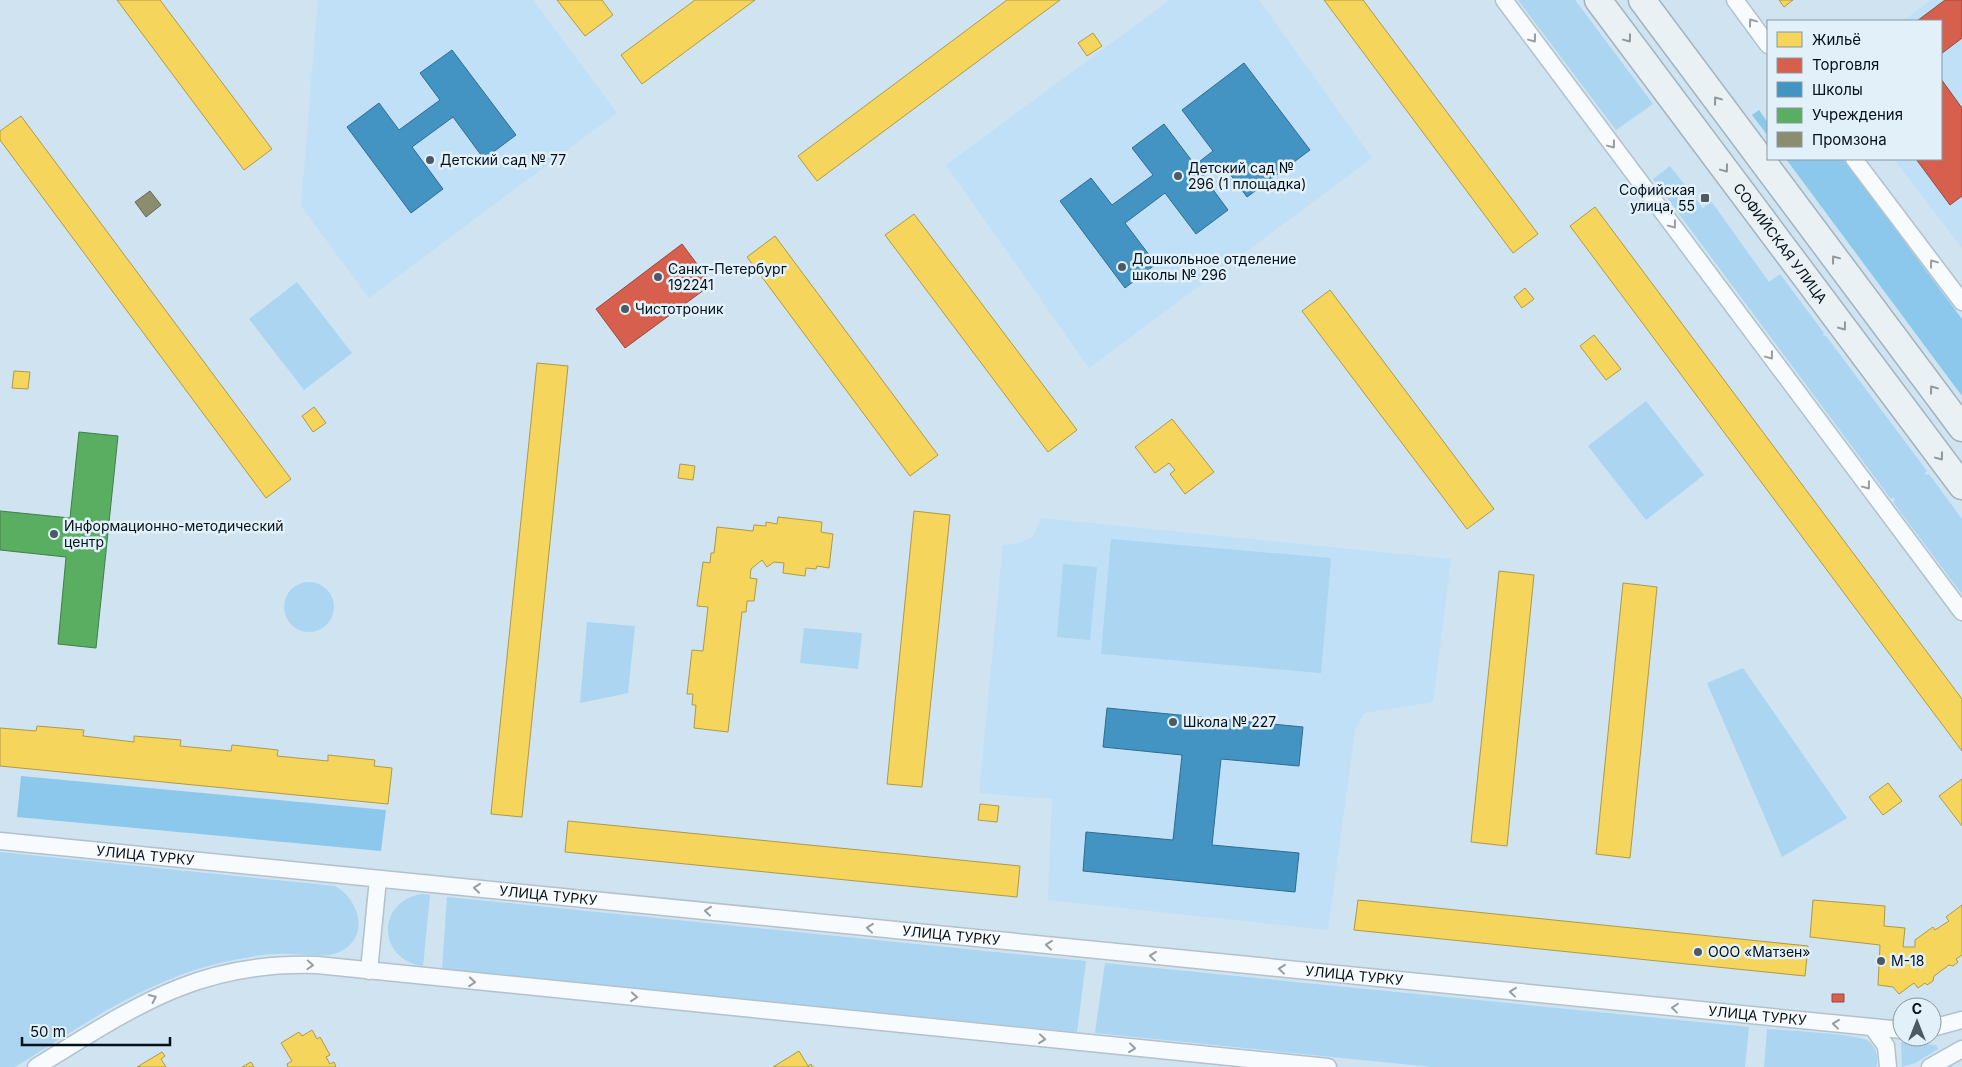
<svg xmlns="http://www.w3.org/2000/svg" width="1962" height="1067" font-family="Inter,sans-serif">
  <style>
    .built { fill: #bfe0f6 }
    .green { fill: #abd5f0 }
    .forest { fill: #8cc8ec }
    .homes { fill: #f6d55c; stroke: #ae9a48 }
    .shops { fill: #d6604d; stroke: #97483d }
    .schools { fill: #4393c3; stroke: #306c90 }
    .public { fill: #5aae61; stroke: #407f4b }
    .industry { fill: #8c8c6e; stroke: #646754 }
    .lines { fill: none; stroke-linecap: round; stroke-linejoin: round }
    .street-casing { stroke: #b2c1cc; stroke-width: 19 }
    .primary-casing { stroke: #a2b3bd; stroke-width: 29 }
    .street { stroke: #f8fbfd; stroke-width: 16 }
    .primary { stroke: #e9f1f4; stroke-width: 26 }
    .oneway { stroke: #979da2 }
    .oneway2 { stroke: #8e979c }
    .poi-dot { fill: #4c5a65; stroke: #e2f0fa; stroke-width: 2 }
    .labels { text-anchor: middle; stroke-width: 5; stroke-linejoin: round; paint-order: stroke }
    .poi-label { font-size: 14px; fill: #051119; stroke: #e2f0fa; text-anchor: start }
    .street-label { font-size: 14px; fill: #051119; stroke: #e2f0fa }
  </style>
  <rect width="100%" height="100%" fill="#cfe3f1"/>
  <path class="built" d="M318 0H533L617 113 369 298 301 206Z
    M1170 0H1259L1372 158 1089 368 946 165Z
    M1931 0H1962V248L1894 159H1941V21H1903Z
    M1041 518 1451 559 1433 702 1364 713 1355 730 1328 930 1048 900 1052 799 979 793 1003 545 1020 543 1033 537Z"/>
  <path class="green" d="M1518 0H1575L1653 104 1616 130Z
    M1670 166 1703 208 1711 201 1769 282 1780 274 1824 333 1822 335 1826 336 1927 471 1925 473 1926 475 1929 474 1962 519V594L1893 502 1895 500 1893 497 1891 499 1653 179Z
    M297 282 352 353 304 390 249 319Z
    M1646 401 1704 475 1646 520 1588 446Z
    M1111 539 1331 558 1321 673 1101 654Z
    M1063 564 1097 567 1090 640 1057 637Z
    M284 607a25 25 0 1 1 50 0a25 25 0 1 1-50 0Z
    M587 622 635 626 628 693 580 703Z
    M804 628 862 633 858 669 800 663Z
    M1743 668 1847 818 1782 857 1707 683Z
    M0 852 335 886C356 897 370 931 346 948 330 960 308 954 290 954 275 953 260 955 245 958 156 972 90 1021 15 1067H0Z
    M422 894 430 895 423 966C377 960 376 901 422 894Z
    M447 897 1086 961 1077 1032 442 969Z
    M1105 963 1749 1027 1745 1067H1432L1095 1033Z
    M1767 1029C1784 1030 1856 1034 1867 1040 1876 1046 1879 1057 1876 1067H1764Z
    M1901 1042 1936 1045 1938 1049 1915 1063 1902 1067Z"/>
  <path class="forest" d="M1759 110 1768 123V136L1752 115Z
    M1786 159H1843L1962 319V396Z
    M21 776 386 810 381 851 17 817Z"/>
  <path class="homes" d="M117 0H160L272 149 244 170Z
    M557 0H602L613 15 585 36Z
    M695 0H755L642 84 621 55Z
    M1007 0H1060L817 181 798 156Z
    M1324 0H1363L1538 234 1513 253Z
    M1779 0H1793L1784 7Z
    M1093 33 1102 46 1087 56 1078 43Z
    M21 116 291 479 266 498 0 140V131Z
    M1595 207 1962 699V751L1570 226Z
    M914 214 1077 430 1048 452 885 235Z
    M775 236 938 455 910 476 747 257Z
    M1525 288 1534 299 1522 308 1514 297Z
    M1330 290 1494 509 1467 529 1302 311Z
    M1594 335 1621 369 1606 380 1580 346Z
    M537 363 568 366 522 817 491 814Z
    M14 371 30 372 28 389 12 388Z
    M314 407 326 423 313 432 302 416Z
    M1172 419 1214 472 1185 494 1170 474 1175 470 1169 463 1155 473 1135 447Z
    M680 464 695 466 693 480 678 478Z
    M914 511 950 515 922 787 887 784Z
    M778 517 822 522 821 532 833 534 829 568 817 566 816 569 806 568 805 576 783 573 784 563 774 562 767 567 762 560 751 569 750 578 757 579 754 601H747L746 612H742L728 732 694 728 696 705H692L693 694H687L692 650 703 651 708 607 697 606 703 562 710 563 711 553H714L717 527 753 531 754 525 766 526V522L777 524Z
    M1499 571 1534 575 1507 846 1471 842Z
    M1623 583 1657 587 1630 858 1596 854Z
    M37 726 84 730 83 736 134 742V736L181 740 180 746 231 751 232 745 278 750 277 756 328 761V755L375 760 374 766 392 768 388 804 0 766V728L36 731Z
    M1962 779V826L1939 796Z
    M1888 783 1902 801 1883 815 1869 797Z
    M980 804 999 806 997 822 978 820Z
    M568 821 1020 866 1017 897 565 852Z
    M1358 900 1808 946 1805 976 1354 930Z
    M1813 900 1885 906 1884 926 1905 928 1903 947H1915V940L1933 927 1935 930 1949 921 1946 917 1962 905V955L1956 959 1958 962 1953 966 1949 965 1934 976 1933 981 1927 985 1925 983 1918 988 1914 983 1899 994 1893 987 1878 985 1880 945 1810 937Z
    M312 1030 317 1039 320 1037 330 1055 326 1057 330 1064 334 1062 336 1067H288L287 1064 292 1061 281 1043 299 1032 302 1036Z
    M799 1051 808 1066 811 1064 813 1067H773Z
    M162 1052 165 1056 161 1059 166 1067H137Z
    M251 1062 254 1067H242Z"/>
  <path class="shops" d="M1945 0H1962V38L1941 54V21H1917Z
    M1941 79 1962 108V196L1950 205 1916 159H1941Z
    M682 244 712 284 625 348 596 309Z
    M1832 994H1844V1002H1832Z"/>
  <path class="schools" d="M452 50 516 135 484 159 453 117 412 147 443 189 411 213 347 127 379 103 399 130 440 100 420 73Z
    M1244 63 1310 150 1247 197 1221 162 1203 176 1228 210 1196 234 1165 193 1125 223 1156 264 1125 288 1060 201 1091 178 1112 205 1153 175 1132 148 1164 124 1195 165 1213 151 1182 110Z
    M1107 708 1303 727 1299 766 1221 759 1212 845 1299 853 1295 892 1083 871 1086 832 1173 840 1182 755 1103 747Z"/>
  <path class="public" d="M79 432 118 436 96 648 58 644 66 557 0 550V511L70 518Z"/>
  <path class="industry" d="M150 191 161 205 146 217 135 202Z"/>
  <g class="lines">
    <g class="street-casing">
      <g id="street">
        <path d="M1504 0 1962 612"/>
        <path d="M1735 0 1768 45"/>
        <path d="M1854 159 1962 302"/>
        <path id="s1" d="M0 841 1902 1030"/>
        <path d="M369 971 378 879"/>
        <path d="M1873 1028 1886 1046 1888 1067"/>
        <path d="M1932 1028 1962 1020"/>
        <path d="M36 1067C133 1008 197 961 317 965L1328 1067"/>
        <path d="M1930 1067 1962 1049"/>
      </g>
    </g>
    <g class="primary-casing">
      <g id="primary">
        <path id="s2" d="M1598 0 1962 486"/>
        <path d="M1642 0 1962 428"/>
      </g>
    </g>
    <use href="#street" class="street"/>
    <use href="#primary" class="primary"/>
  </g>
  <defs><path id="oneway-chevron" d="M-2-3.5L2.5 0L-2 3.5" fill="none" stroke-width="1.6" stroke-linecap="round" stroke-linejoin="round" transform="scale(1.25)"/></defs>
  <g class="oneway">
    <use href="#oneway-chevron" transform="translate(1752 22) rotate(-127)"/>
    <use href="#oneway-chevron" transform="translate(1533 39) rotate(53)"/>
    <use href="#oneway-chevron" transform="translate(1612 145) rotate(53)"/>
    <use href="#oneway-chevron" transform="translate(1673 225) rotate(53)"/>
    <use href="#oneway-chevron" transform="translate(1933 263) rotate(-127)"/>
    <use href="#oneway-chevron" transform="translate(1770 356) rotate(53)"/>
    <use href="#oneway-chevron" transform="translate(1867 486) rotate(53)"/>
    <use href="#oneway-chevron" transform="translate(477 888) rotate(-174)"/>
    <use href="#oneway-chevron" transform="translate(708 911) rotate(-174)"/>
    <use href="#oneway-chevron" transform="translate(870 928) rotate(-174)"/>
    <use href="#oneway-chevron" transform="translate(1049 945) rotate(-174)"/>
    <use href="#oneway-chevron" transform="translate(1153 956) rotate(-174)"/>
    <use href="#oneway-chevron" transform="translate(310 965) rotate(3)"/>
    <use href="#oneway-chevron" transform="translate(1282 969) rotate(-174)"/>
    <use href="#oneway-chevron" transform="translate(472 982) rotate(5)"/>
    <use href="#oneway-chevron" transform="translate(1513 992) rotate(-174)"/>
    <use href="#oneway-chevron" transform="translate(634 997) rotate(5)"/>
    <use href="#oneway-chevron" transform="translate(153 998) rotate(-25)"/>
    <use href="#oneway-chevron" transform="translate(1675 1008) rotate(-174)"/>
    <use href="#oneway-chevron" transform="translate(1836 1024) rotate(-174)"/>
    <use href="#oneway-chevron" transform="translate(1042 1039) rotate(6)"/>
    <use href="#oneway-chevron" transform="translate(1132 1048) rotate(6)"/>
  </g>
  <g class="oneway2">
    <use href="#oneway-chevron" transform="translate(1628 39) rotate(53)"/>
    <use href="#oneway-chevron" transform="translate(1717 100) rotate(-127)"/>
    <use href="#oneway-chevron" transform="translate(1725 169) rotate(53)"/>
    <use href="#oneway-chevron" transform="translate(1835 259) rotate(-127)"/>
    <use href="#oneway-chevron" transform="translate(1843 327) rotate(53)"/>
    <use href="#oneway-chevron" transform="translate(1933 389) rotate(-127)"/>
    <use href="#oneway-chevron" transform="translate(1940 457) rotate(53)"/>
  </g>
  <g class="poi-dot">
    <circle cx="430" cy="160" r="5"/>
    <circle cx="1178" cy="176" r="5"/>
    <rect x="1700" y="193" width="10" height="10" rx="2.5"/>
    <circle cx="1122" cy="267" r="5"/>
    <circle cx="658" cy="277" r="5"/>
    <circle cx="625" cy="309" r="5"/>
    <circle cx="54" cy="534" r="5"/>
    <circle cx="1173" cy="722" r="5"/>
    <circle cx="1698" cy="952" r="5"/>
    <circle cx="1881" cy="961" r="5"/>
  </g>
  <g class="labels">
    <g class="poi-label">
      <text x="440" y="165">Детский сад № 77</text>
      <text x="1188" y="173">Детский сад №<tspan x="1188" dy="16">296 (1 площадка)</tspan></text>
      <text x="1695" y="195" text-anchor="end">Софийская<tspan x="1695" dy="16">улица, 55</tspan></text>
      <text x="1132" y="264">Дошкольное отделение<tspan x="1132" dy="16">школы № 296</tspan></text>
      <text x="668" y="274">Санкт-Петербург<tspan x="668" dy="16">192241</tspan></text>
      <text x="635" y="314">Чистотроник</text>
      <text x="64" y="531">Информационно-методический<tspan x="64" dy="16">центр</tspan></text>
      <text x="1183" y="727">Школа № 227</text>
      <text x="1708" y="957">ООО «Матзен»</text>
      <text x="1891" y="966">M-18</text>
    </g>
    <g class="street-label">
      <text dy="5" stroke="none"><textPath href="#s2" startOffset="304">СОФИЙСКАЯ УЛИЦА</textPath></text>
      <text dy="5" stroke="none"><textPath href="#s1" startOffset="146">УЛИЦА ТУРКУ</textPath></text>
      <text dy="5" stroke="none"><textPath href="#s1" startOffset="551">УЛИЦА ТУРКУ</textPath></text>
      <text dy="5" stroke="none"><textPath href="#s1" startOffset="956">УЛИЦА ТУРКУ</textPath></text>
      <text dy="5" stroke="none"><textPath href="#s1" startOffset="1361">УЛИЦА ТУРКУ</textPath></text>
      <text dy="5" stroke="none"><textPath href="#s1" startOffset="1766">УЛИЦА ТУРКУ</textPath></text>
    </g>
  </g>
  <rect x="1767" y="20" width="175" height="140" fill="#e2f0fa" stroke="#8a97a0"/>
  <rect x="1777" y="32" width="25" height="15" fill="#f6d55c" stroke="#8a97a0"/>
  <text x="1812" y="45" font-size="15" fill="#051119">Жильё</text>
  <rect x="1777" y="58" width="25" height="15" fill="#d6604d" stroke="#8a97a0"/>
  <text x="1812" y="70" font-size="15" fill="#051119">Торговля</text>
  <rect x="1777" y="82" width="25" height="15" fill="#4393c3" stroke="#8a97a0"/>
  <text x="1812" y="95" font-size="15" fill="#051119">Школы</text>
  <rect x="1777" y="108" width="25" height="15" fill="#5aae61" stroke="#8a97a0"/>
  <text x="1812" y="120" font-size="15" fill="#051119">Учреждения</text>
  <rect x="1777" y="132" width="25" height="15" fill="#8c8c6e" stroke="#8a97a0"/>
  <text x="1812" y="145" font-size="15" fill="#051119">Промзона</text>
  <g transform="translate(1917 1022)"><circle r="24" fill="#e2f0fa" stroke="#8a97a0"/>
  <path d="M0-4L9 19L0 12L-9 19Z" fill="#4c5a65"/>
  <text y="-8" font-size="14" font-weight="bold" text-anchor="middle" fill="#051119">С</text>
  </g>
  <path d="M22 1037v8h148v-8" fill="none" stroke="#051119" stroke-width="2.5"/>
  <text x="30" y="1037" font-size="15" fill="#051119" stroke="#e2f0fa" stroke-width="4" paint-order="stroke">50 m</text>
</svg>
